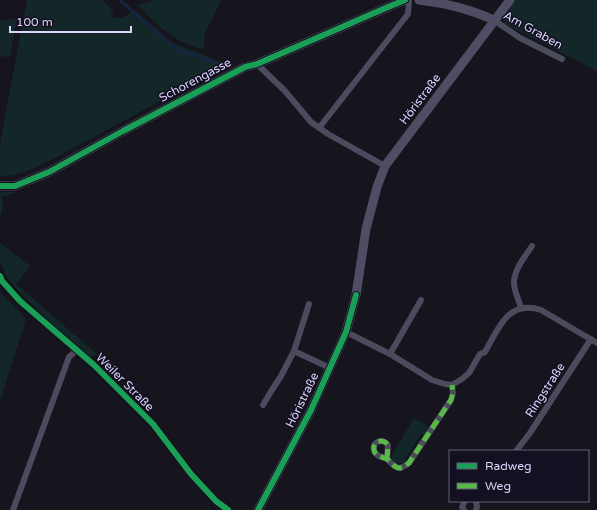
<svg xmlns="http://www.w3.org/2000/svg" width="597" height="510" font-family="'Varela Round',sans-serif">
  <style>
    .green { fill: #142728 }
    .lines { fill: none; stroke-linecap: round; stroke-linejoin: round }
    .stream { stroke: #152542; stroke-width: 2.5 }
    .street { stroke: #4c4a5d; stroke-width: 6 }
    .secondary { stroke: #4f4d63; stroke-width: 9 }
    .quiet { stroke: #58b947; stroke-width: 5; stroke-dasharray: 10 5; stroke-linecap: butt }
    .cycleway-casing { stroke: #131021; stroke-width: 8 }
    .cycleway { stroke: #1a9f57; stroke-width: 6 }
    .labels { text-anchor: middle; stroke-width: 3; stroke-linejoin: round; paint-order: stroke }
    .street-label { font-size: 12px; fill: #dad5fa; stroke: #131021 }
  </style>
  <rect width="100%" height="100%" fill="#16141d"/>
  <path class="green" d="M27 0H102L114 11 110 15 114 18H123L134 10 173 43 219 61 224 64V67L49 161C32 169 19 176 0 176V144L8 100Z
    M156 0H221L204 36V47L201 49 183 43 161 28 137 5Z
    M515 0H597V71L505 24 503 20Z
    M17 18 10 56 0 57V21Z
    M0 192H18L2 197 3 207 0 217Z
    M0 243 30 266 16 284 97 354 91 358 50 322 18 291 6 275 0 262Z
    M0 292 26 319 0 401Z
    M414 418 429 427 424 436 421 434 405 459 407 461C400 464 393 465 391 456Z"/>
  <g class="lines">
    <path class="stream" d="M120 0 177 50 217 63"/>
    <path class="street" d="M494 20 520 38 562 59
      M257 64 285 91 311 122 328 134 385 166
      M319 128 408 14 409 0
      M0 276 2 281 20 301 94 365 153 424 191 474 216 501 228 510
      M521 308C519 300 514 291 514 283 514 269 525 257 532 246
      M346 332 390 354 432 380 445 384 452 385 462 379 469 373 480 354 485 352C498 329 508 299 541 310L597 343
      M294 351 309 304
      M390 354 421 300
      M263 405 270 393 281 376 294 351 330 368
      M516 451 530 433 591 339
      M387 459 388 445C383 438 372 441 374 450 375 456 382 457 387 459 391 462 394 468 400 468 404 467 406 465 409 463L451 400 453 393 452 385
      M13 510 69 357 76 351
      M464 510 462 507 465 501
      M476 510 477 507 476 501"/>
    <path class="secondary" d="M419 0C445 3 470 9 494 20
      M0 186H15L49 172 123 131 245 67 257 64 388 7 405 0
      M258 510 311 410 346 332 356 295 366 229 377 187 385 166 510 0"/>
    <path class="quiet" d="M387 459 388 445C383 438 372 441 374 450 375 456 382 457 387 459 391 462 394 468 400 468 404 467 406 465 409 463L451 400 453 393 452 385"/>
    <g class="cycleway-casing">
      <path id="cycleway" d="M0 186H15L49 172 123 131 245 67 257 64 388 7 405 0
        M0 276 2 281 20 301 94 365 153 424 191 474 216 501 228 510
        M258 510 311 410 346 332 356 295"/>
    </g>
    <use href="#cycleway" class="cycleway"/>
  </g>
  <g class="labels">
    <g class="street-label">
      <text transform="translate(533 30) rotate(29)" y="4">Am Graben</text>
      <text transform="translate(195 80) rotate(-28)" y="4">Schorengasse</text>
      <text transform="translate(420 99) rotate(-53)" y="4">Höristraße</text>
      <text transform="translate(125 382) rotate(45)" y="4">Weiler Straße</text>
      <text transform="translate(545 390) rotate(-57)" y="4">Ringstraße</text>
      <text transform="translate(302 400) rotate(-64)" y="4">Höristraße</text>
    </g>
  </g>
  <rect x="449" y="450" width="140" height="52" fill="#131021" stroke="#635f78"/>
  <rect x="457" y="463" width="20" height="6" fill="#1a9f57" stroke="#635f78"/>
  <text x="485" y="470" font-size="12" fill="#dad5fa">Radweg</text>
  <rect x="457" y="483" width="20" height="6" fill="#58b947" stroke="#635f78"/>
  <text x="485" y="490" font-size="12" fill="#dad5fa">Weg</text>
  <path d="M10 26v6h121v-6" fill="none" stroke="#dad5fa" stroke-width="2"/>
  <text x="16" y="26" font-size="12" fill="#dad5fa" stroke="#131021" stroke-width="3" paint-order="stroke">100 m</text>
</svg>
